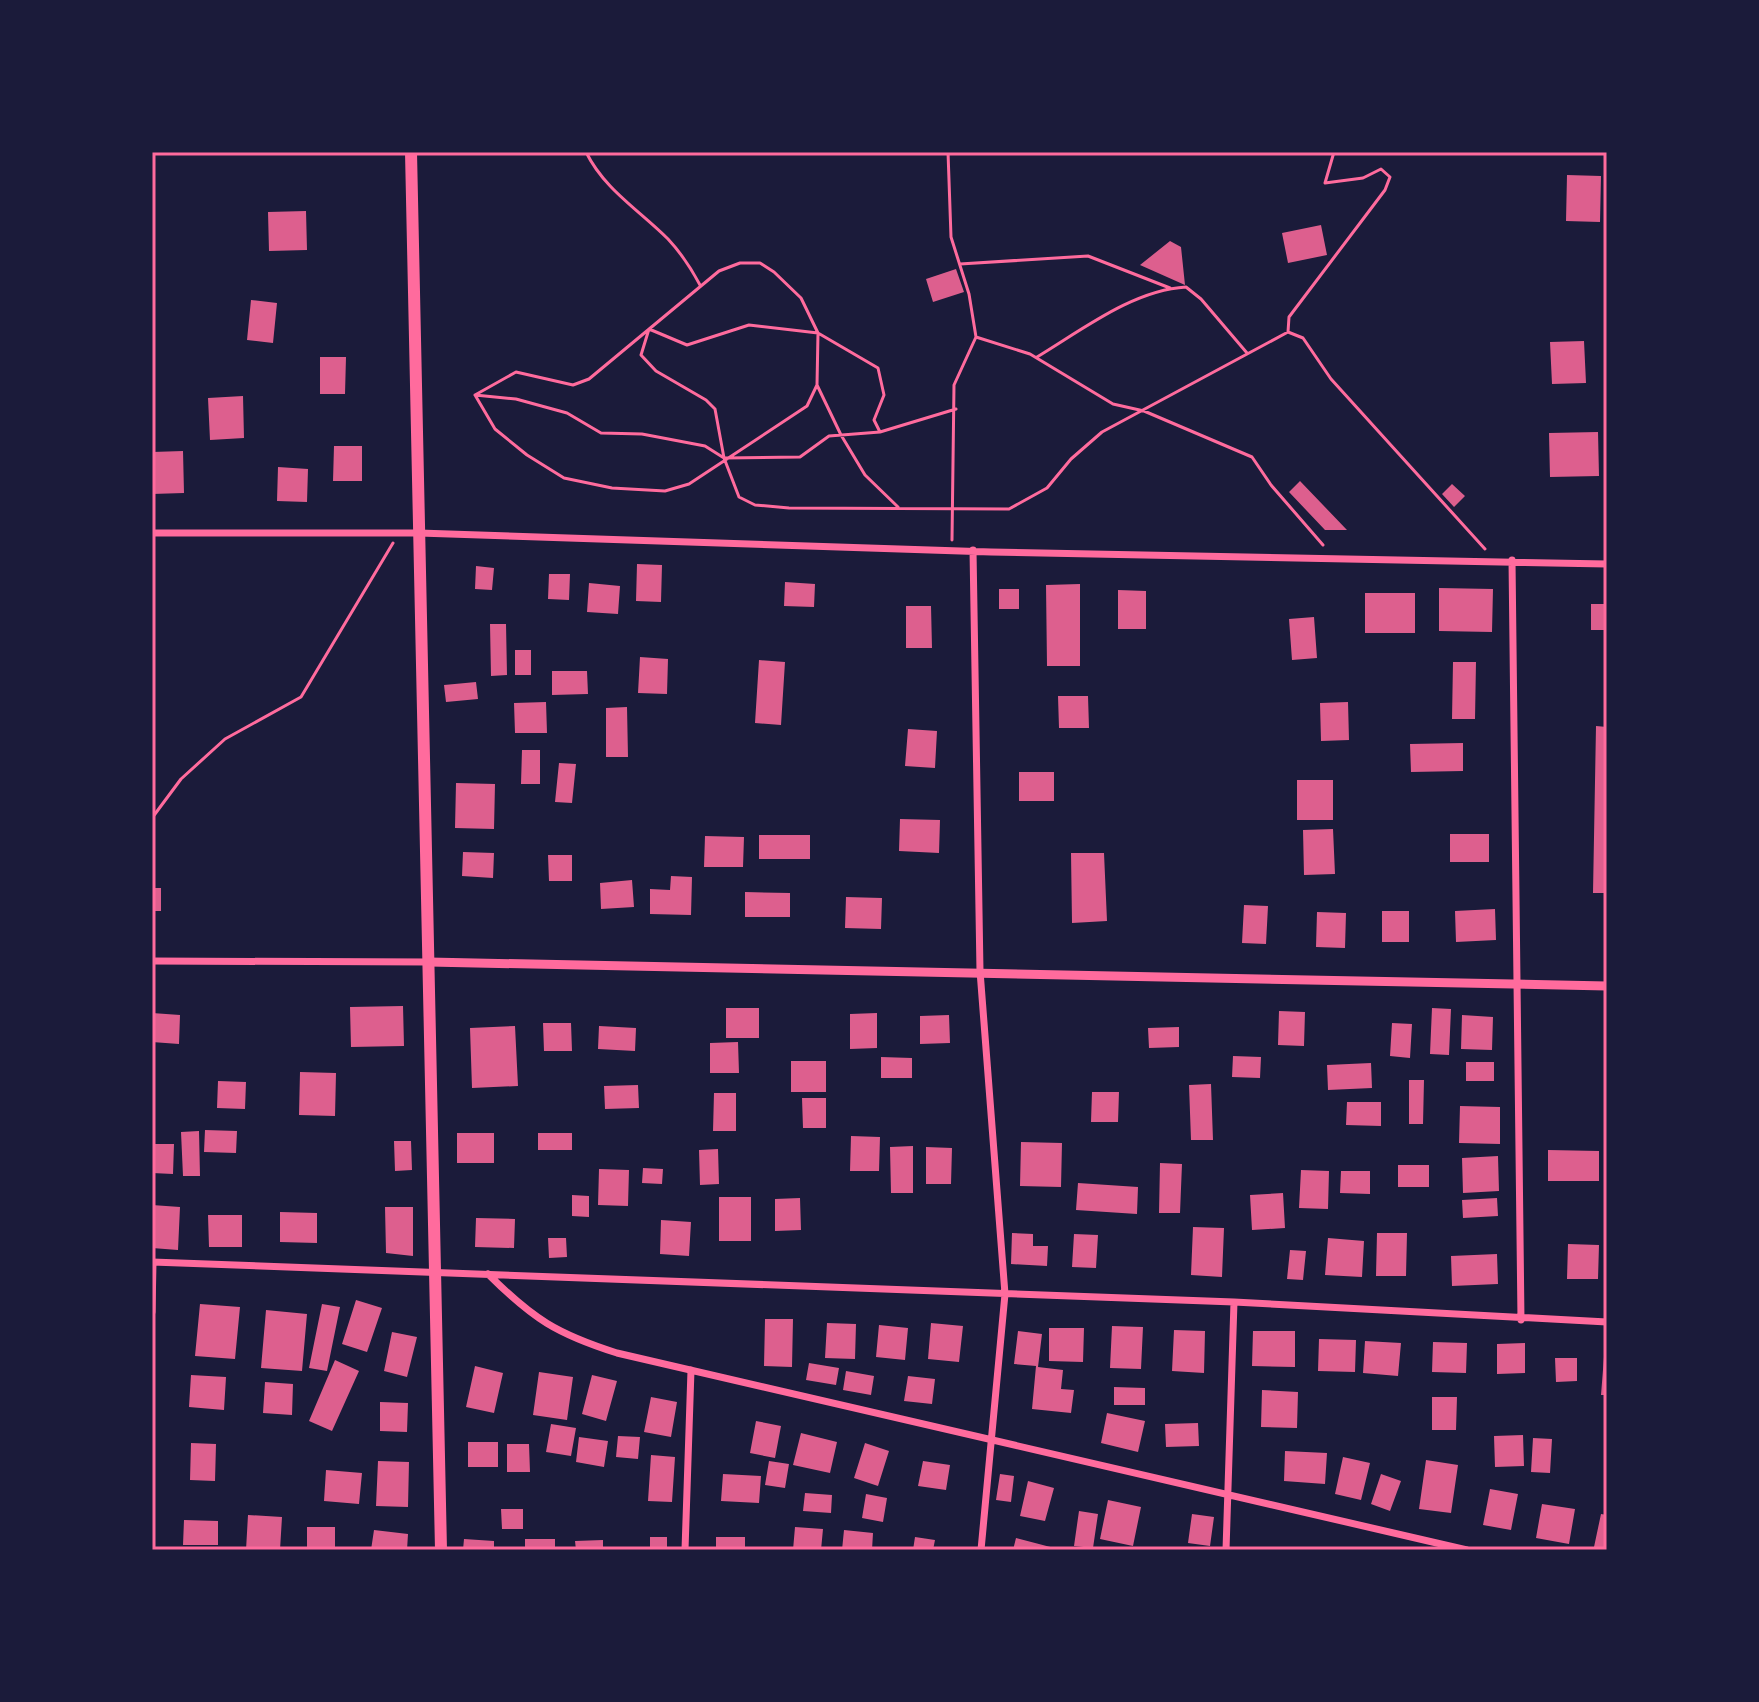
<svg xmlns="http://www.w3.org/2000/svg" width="1759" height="1702" font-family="'IBM Plex Sans',sans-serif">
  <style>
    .building { fill: #dd5f8e }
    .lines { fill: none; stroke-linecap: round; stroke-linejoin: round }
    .path { stroke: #ff6b9d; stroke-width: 3 }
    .minor { stroke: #ff6b9d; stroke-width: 7 }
    .tertiary { stroke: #ff6b9d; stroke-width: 9 }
    .primary { stroke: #ff6b9d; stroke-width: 12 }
    .neatline { fill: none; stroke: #ff6b9d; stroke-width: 3 }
  </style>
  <rect width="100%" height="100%" fill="#1b1b3a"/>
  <path class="building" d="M1567 175 1601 176 1600 222 1566 221Z
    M306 211 307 250 269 251 268 212Z
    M1321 225 1327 255 1288 263 1282 233Z
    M1170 241 1181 247 1185 285 1140 265Z
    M956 269 964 292 933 302 926 279Z
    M251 300 277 303 273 343 247 340Z
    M1584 341 1586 383 1552 384 1550 342Z
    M320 357H346L345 394H320Z
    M243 396 244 438 210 440 208 398Z
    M1598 432 1599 476 1550 477 1549 433Z
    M334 446H362V481H333Z
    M183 451 184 493 152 494V452Z
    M278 467 308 469 307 502 277 501Z
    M1300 481 1347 530H1325L1289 492Z
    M1452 484 1465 496 1454 507 1442 494Z
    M637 564 662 565 661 602 636 601Z
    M476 566 494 568 492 590 475 589Z
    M549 574H570L569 600 548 599Z
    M785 582 815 584 814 607 784 606Z
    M589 583 620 586 618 614 587 612Z
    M1080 584V666H1047L1046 585Z
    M1439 588 1493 589 1492 632 1439 631Z
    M999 589H1019V609H999Z
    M1118 590 1146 591V629H1118Z
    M1365 593H1415V633H1365Z
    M1591 604H1607V630H1591Z
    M906 606H931L932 648H906Z
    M1314 617 1317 658 1292 660 1289 619Z
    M490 624H506L507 675 491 676Z
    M515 650H531V675H515Z
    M640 657 668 659 667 694 638 693Z
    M759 660 785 662 781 725 755 723Z
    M1453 662H1476L1475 719H1452Z
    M552 671H587L588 694 552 695Z
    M476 682 478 699 446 702 444 685Z
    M1058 696H1088L1089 728H1059Z
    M546 702 547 733H515L514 703Z
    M1348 702 1349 740 1321 741 1320 703Z
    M627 707 628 757H606V708Z
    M1596 726 1607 727V893H1593Z
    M908 729 937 731 935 768 905 766Z
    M1463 743V771L1411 772 1410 744Z
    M522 750H540V784H521Z
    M559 763 576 764 572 803 555 802Z
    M1019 772H1054V801H1019Z
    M1297 780H1333V820H1297Z
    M456 783 495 784 494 829 455 828Z
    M900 819 940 820 939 853 899 851Z
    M1333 829 1335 874 1304 875 1303 830Z
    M1450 834H1489V862H1450Z
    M759 835H810V859H759Z
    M705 836 744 837 743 867H704Z
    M463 852 494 853 493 878 462 876Z
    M1071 853H1104L1107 921 1072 923Z
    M548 855H572V881H549Z
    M671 876 692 877 691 915 650 914V889L670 890Z
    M632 880 634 907 601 909 600 883Z
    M152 888H161V911H152Z
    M745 892 790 893V917H745Z
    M846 897 882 898 881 929 845 928Z
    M1244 905 1268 906 1266 944 1242 943Z
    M1495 909 1496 940 1456 942 1455 911Z
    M1382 911H1409V942H1382Z
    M1317 912 1346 913 1345 948 1316 947Z
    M403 1006 404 1046 351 1047 350 1007Z
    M726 1008H759V1038H726Z
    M1432 1008 1451 1009 1449 1055 1430 1054Z
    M1279 1011 1305 1012 1304 1046 1278 1045Z
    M152 1013 180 1015 179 1044 152 1042Z
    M877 1013V1048L850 1049V1014Z
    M949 1015 950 1043 920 1044V1016Z
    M1462 1015 1493 1017 1492 1050 1461 1049Z
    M543 1023H571L572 1051H544Z
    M1392 1023 1412 1024 1410 1058 1390 1056Z
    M515 1026 518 1086 472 1088 470 1028Z
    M599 1026 636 1028 635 1051 598 1049Z
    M1179 1027V1047L1149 1048 1148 1028Z
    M738 1042 739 1073H710V1043Z
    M1233 1056 1261 1057 1260 1078 1232 1077Z
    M881 1057 912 1058V1078H881Z
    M791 1061H826V1092H791Z
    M1466 1062H1494V1081H1466Z
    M1371 1063 1372 1088 1328 1090 1327 1065Z
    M300 1072 336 1073 335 1116 299 1115Z
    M1409 1080H1424L1423 1124H1409Z
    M218 1081 246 1082 245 1109 217 1108Z
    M1211 1084 1213 1140H1191L1189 1085Z
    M638 1085 639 1108 605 1109 604 1086Z
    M1092 1092H1119L1118 1122H1091Z
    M714 1093H736V1131H713Z
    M802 1098H826V1128H803Z
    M1347 1102H1381V1126L1346 1125Z
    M1460 1106 1500 1107V1144L1459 1143Z
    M205 1130 237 1131 236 1153 204 1152Z
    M199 1131 200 1176H183L181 1132Z
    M457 1133H494V1163H457Z
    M538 1133H572V1150H538Z
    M851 1136 880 1137 879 1171H850Z
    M394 1141H411L412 1170 395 1171Z
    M1021 1142 1062 1143 1061 1187 1020 1186Z
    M152 1144H174L173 1174 152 1173Z
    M913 1146V1193H891L890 1147Z
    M926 1147 952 1148 951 1184H926Z
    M718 1149 719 1184 700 1185 699 1150Z
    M1548 1150 1599 1151V1181H1548Z
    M1498 1156 1499 1191 1463 1193 1462 1158Z
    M1160 1163 1182 1164 1180 1213H1159Z
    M1398 1165H1429V1187H1398Z
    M643 1168 663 1169 662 1184 642 1183Z
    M599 1169 629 1170 628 1206 598 1205Z
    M1301 1170 1329 1171 1328 1209 1299 1208Z
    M1341 1171H1370V1194L1340 1193Z
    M1078 1183 1138 1187 1137 1214 1076 1210Z
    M1283 1193 1285 1228 1252 1230 1250 1195Z
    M572 1195 589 1196V1217L572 1216Z
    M719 1197H751V1241H719Z
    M800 1198 801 1230 775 1231V1199Z
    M1497 1198 1498 1216 1463 1218 1462 1200Z
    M152 1205 180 1207 178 1250 152 1248Z
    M385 1207H413V1256L386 1253Z
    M280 1212 317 1213V1243L280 1242Z
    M208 1215H242V1247H209Z
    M476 1218 515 1219 514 1248 475 1247Z
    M661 1220 691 1222 689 1256 660 1254Z
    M1193 1227 1224 1228 1222 1277 1191 1275Z
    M1012 1233 1033 1234V1246H1048L1047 1266 1011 1264Z
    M1377 1233H1407L1406 1276H1376Z
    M1074 1234 1098 1235 1096 1268 1072 1267Z
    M548 1238H566L567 1257 549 1258Z
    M1328 1238 1364 1241 1362 1277 1325 1275Z
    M1568 1244 1599 1245 1598 1279H1567Z
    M1290 1250 1306 1251 1303 1280 1287 1279Z
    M1497 1254 1498 1284 1452 1286 1451 1256Z
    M356 1300 382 1308 367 1352 342 1344Z
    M200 1304 240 1307 235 1359 195 1356Z
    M322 1304 340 1307 327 1371 309 1368Z
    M266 1310 307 1314 302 1371 261 1368Z
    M765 1319H793L792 1367 764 1366Z
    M827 1323 856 1324 855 1359 825 1358Z
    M931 1323 963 1326 959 1362 928 1359Z
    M879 1325 908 1328 905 1360 876 1357Z
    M1112 1326 1143 1327 1141 1369 1110 1368Z
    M1049 1328H1084L1083 1362 1049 1361Z
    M1174 1330 1205 1331 1204 1373 1172 1371Z
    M1018 1331 1042 1334 1038 1367 1063 1370 1061 1389 1074 1390 1071 1413 1032 1409 1036 1366 1014 1364Z
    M1253 1331H1295V1367L1252 1366Z
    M392 1332 417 1337 407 1377 384 1371Z
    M1319 1339 1356 1340 1355 1372 1318 1371Z
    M1365 1341 1401 1343 1398 1376 1363 1373Z
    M1433 1342 1467 1343 1466 1373 1432 1372Z
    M1525 1343V1373L1497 1374V1344Z
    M1604 1357H1607V1395H1601Z
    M1555 1358H1577V1381L1556 1382Z
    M335 1360 359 1371 332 1431 309 1421Z
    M809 1363 839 1368 836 1385 806 1380Z
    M475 1366 503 1373 494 1413 466 1407Z
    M846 1371 874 1376 871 1395 843 1390Z
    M539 1372 573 1377 567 1420 533 1415Z
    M191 1375 226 1377 224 1410 189 1407Z
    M592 1375 617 1381 606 1421 582 1414Z
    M908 1376 935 1379 932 1404 904 1401Z
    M265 1382 293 1384 292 1415 263 1413Z
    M1114 1387 1145 1388V1405H1114Z
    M1262 1390 1298 1392 1297 1428 1261 1427Z
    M651 1397 677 1402 671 1437 644 1432Z
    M1432 1397H1457L1456 1430H1432Z
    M380 1402 408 1403 407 1432 380 1431Z
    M1107 1413 1145 1421 1138 1452 1101 1443Z
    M756 1421 781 1426 775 1458 750 1453Z
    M1198 1423 1199 1446 1166 1447 1165 1424Z
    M551 1424 576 1428 571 1456 546 1452Z
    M801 1433 837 1442 830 1473 793 1465Z
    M1523 1435 1524 1466 1495 1467 1494 1436Z
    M618 1436 640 1437 638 1459 616 1457Z
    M579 1437 608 1441 604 1467 576 1462Z
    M1533 1438 1552 1439 1550 1473 1531 1472Z
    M468 1442H498V1467H468Z
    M191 1443 216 1444 215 1481 190 1480Z
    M865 1443 889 1451 878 1486 854 1478Z
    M507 1444H529L530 1472H507Z
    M1285 1451 1327 1453 1325 1484 1284 1481Z
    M651 1455 675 1457 672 1502 648 1501Z
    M1343 1457 1370 1463 1361 1500 1335 1494Z
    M1426 1460 1458 1465 1451 1513 1419 1509Z
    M378 1461 409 1462 408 1507 376 1506Z
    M769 1461 789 1464 785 1488 765 1485Z
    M923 1461 950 1465 946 1490 918 1486Z
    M326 1470 362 1473 359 1504 324 1501Z
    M723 1474 761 1476 759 1503 721 1501Z
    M1000 1474 1014 1476 1011 1502 996 1500Z
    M1381 1474 1401 1481 1390 1511 1371 1504Z
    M1028 1481 1054 1488 1045 1521 1020 1516Z
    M1490 1489 1518 1494 1511 1530 1483 1525Z
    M805 1493 832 1495 831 1513 803 1511Z
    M866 1494 887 1498 883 1522 862 1518Z
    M1108 1500 1141 1507 1133 1546 1100 1539Z
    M1542 1504 1575 1509 1569 1544 1536 1538Z
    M501 1509H523V1529H502Z
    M1079 1511 1098 1514 1093 1548 1074 1546Z
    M1192 1514 1214 1517 1210 1546 1188 1543Z
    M1601 1514 1607 1515V1550L1594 1547Z
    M248 1515 282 1517 280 1550H246Z
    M184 1520 218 1521V1545H183Z
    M307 1527H335V1550H307Z
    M795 1527 823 1529 821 1550H793Z
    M374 1530 408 1534 407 1550H371Z
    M844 1530 873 1533 872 1550H842Z
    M650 1537H667V1550H650Z
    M716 1537H745V1550H716Z
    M915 1537 935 1540 933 1550H913Z
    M1016 1538 1058 1549V1550H1013Z
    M464 1539 494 1541V1550H463Z
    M525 1539H555V1550H525Z
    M603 1540V1550H576L575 1541Z"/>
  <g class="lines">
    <path class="path" d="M586 152C604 189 639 210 668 239 681 253 691 268 700 285
      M948 152 951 237 969 294 976 337 954 385 952 540
      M960 264 1088 256 1170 288
      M1288 332 1289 317 1385 190 1390 177 1381 169 1363 178 1325 183 1334 152
      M976 337 1030 354 1113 404 1144 411 1252 457 1271 485 1323 545
      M1037 357C1082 330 1133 290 1186 287L1201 299 1247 353
      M817 385 807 406 689 484 665 491 612 488 564 478 527 455 495 429 475 395 516 372 573 385 589 379 719 271 740 263H760L774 272 801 298 818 333 878 368 884 395 874 420 880 432
      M475 395 516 399 567 413 601 433 642 434 705 446 724 458 800 457 829 436 880 432 956 409
      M898 507 865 475 841 435 817 385 818 333 749 325 687 345 649 329 641 355 656 371 706 400 715 409 724 458 739 497 755 505 789 508 1009 509 1047 488 1071 459 1102 432 1288 332 1303 338 1331 379 1485 549
      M152 818 181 779 225 739 301 697 393 543"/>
    <path class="minor" d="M152 533H419L991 552 1607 564
      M973 550 980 971 1005 1294 981 1550
      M1512 560 1521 1320
      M152 961 429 962
      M152 1262 1234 1302 1607 1322
      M488 1274C533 1319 557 1334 617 1353L1467 1550
      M152 1312 153 1262
      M685 1550 691 1370
      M1226 1550 1234 1302"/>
    <path class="tertiary" d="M429 962 1607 986"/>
    <path class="primary" d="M411 152 441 1550"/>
  </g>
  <rect width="1759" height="1702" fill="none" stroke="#1b1b3a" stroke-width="308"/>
  <rect x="154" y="154" width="1451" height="1394" class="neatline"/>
</svg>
